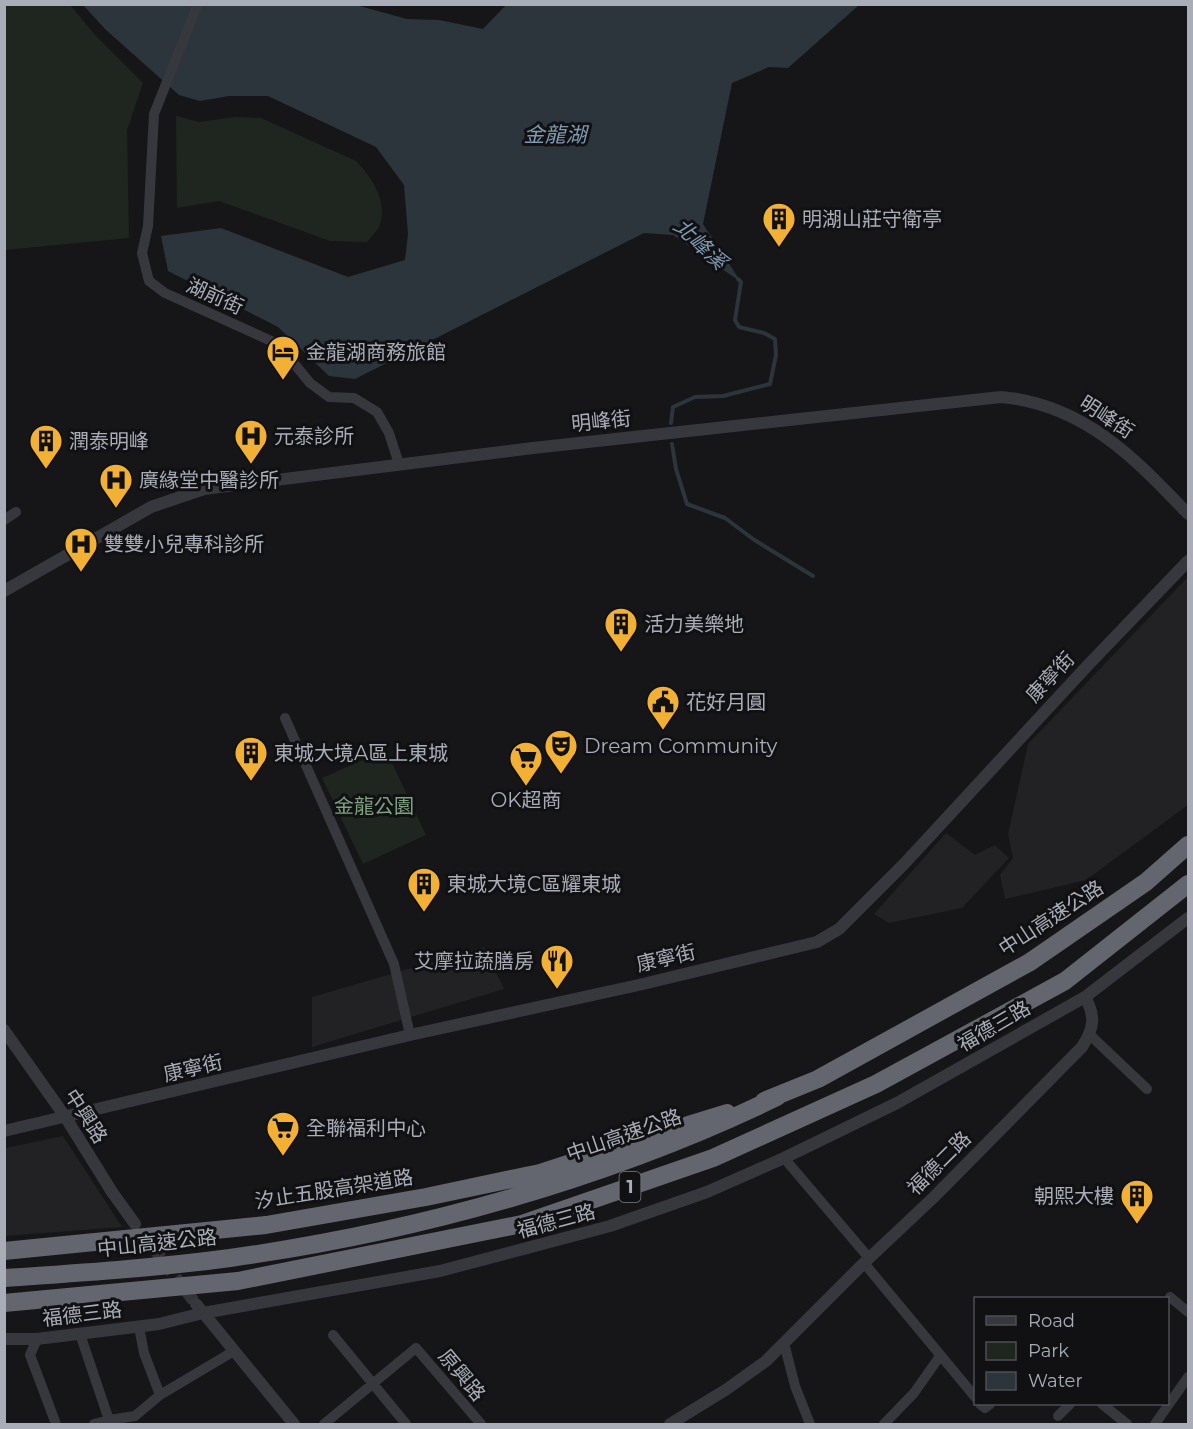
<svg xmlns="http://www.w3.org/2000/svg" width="1193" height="1429" font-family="Montserrat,'Noto Sans TC',sans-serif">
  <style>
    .built { fill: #222225 }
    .green { fill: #1e261f }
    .water { fill: #2c353c }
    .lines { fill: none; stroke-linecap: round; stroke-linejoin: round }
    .stream { stroke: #2c353c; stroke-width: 4 }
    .tertiary-tunnel { stroke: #333438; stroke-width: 12; stroke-dasharray: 12 6; stroke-linecap: butt }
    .minor { stroke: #37383d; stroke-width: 10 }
    .tertiary { stroke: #37383d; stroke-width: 12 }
    .motorway { stroke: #63666e; stroke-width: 18 }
    .motorway-bridge { stroke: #63666e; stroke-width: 18 }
    .labels { text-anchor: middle; stroke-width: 6; stroke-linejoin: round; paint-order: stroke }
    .shield { fill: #111113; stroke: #7b7e86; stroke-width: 1.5 }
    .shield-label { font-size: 18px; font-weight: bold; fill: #a8adb8 }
    .poi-label { font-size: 20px; fill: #a8adb8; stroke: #111113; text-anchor: start }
    .street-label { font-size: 20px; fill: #a8adb8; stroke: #111113 }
    .park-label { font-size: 20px; fill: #7fa381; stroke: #111113 }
    .water-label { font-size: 21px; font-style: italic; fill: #7f9bb3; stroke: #111113 }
  </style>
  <rect width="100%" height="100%" fill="#161618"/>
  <path class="built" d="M1188 577V805L1086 880 1005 899 1000 875 1013 858 1008 834 1028 744Z
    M946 833 975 855 995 845 1009 858 962 908 889 923 874 914Z
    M484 947 504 989 312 1047V997Z
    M63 1136 122 1227 5 1236V1148Z"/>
  <path class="green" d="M5 4 70 5 96 36 143 83 127 130 129 238 5 250Z
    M176 116 199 122 235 117 261 118 356 161C372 177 389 203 379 227 376 232 370 238 367 242L330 241 219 201 177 208Z
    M386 750 426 835 363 864 322 778Z"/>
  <path class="water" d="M83 5H356L407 19 439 20 483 29 506 5H859L788 68 769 67 732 83 703 224 741 282 673 235 644 233 355 379 329 376 278 327 168 271 161 236 221 228 348 277 405 260 408 234 404 185 376 147 268 96H229L200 101 179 95 105 29Z"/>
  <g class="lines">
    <path class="stream" d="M671 423 673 407 695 397 723 396 770 384 776 355 775 339 764 333 739 327 735 320 741 282 738 279
      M672 444 676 469 687 504 725 518 753 539 813 576"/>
    <path class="tertiary-tunnel" d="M143 1234 196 1304"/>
    <path class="minor" d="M198 4 154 114 148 226 142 253 149 281 165 293 278 344 310 383 329 397 354 398 377 412 389 433 399 464
      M4 520 16 512
      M285 718 394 964 410 1035
      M1090 1035 1147 1089
      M784 1158 869 1258
      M864 1263 976 1398
      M1170 1297 1188 1312
      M80 1334 109 1420
      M333 1335 406 1424
      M37 1339 30 1355 56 1424
      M784 1343 795 1386 810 1424
      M160 1395 234 1351
      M980 1404 985 1408 990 1404
      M1102 1404 1127 1424
      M135 1416 160 1395 144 1353 139 1327
      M1058 1416 1070 1404
      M94 1424 109 1420 135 1416
      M324 1424 416 1348 481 1424
      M884 1424 914 1393 940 1356
      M1155 1424 1188 1377"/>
    <path class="tertiary" d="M4 591 151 507 204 489 533 448 1001 397C1083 404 1135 458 1188 514
      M4 1030 66 1118 112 1192 135 1224
      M4 1131 410 1035 643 984 817 942 839 929 904 864 1089 664 1188 561
      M196 1304 294 1424
      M4 1339H37L159 1324 203 1313 440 1271 610 1226 707 1192 784 1158 897 1103 1085 997 1188 918
      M670 1424 727 1389 766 1361 864 1263 934 1197 1082 1047C1094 1028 1096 1017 1085 997"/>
    <path class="motorway" d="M764 1101 818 1079 1030 962 1146 882 1188 845
      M662 1133 727 1113
      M4 1303 238 1281 522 1224 713 1158 876 1084 1065 981 1188 884"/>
    <path class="motorway-bridge" d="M4 1251 266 1225 426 1197 540 1173 662 1133
      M4 1278C80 1273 156 1268 230 1258 416 1232 607 1179 777 1097"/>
  </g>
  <defs>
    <g id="building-pin" transform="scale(1.725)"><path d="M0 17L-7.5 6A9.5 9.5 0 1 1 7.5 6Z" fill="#f2b134" stroke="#111113"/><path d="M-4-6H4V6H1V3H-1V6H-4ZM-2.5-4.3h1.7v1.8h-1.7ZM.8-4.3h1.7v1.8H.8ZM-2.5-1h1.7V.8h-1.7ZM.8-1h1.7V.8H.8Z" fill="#111"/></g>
    <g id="hotel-pin" transform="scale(1.725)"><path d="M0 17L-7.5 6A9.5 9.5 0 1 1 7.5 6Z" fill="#f2b134" stroke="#111113"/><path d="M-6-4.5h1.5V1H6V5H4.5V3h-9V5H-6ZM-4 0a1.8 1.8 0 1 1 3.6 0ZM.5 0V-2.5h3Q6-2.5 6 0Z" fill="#111"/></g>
    <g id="hospital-pin" transform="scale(1.725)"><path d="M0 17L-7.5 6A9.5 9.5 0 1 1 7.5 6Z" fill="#f2b134" stroke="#111113"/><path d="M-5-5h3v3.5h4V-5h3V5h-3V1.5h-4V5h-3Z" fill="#111"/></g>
    <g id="civic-pin" transform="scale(1.725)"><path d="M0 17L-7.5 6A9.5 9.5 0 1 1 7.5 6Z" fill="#f2b134" stroke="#111113"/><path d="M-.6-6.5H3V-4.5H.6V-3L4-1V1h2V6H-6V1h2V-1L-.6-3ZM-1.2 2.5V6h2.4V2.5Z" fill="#111"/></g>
    <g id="theatre-pin" transform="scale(1.725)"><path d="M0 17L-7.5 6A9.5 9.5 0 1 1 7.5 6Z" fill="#f2b134" stroke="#111113"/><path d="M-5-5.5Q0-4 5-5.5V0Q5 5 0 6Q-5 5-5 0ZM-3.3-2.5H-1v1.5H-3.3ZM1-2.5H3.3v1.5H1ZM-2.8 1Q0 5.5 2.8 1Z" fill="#111"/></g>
    <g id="supermarket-pin" transform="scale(1.725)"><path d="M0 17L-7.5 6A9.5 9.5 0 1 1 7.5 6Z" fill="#f2b134" stroke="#111113"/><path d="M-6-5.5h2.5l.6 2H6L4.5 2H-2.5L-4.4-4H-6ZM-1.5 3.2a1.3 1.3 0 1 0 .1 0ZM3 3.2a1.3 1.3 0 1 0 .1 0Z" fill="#111"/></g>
    <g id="restaurant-pin" transform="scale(1.725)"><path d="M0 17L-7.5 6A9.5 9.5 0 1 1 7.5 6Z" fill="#f2b134" stroke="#111113"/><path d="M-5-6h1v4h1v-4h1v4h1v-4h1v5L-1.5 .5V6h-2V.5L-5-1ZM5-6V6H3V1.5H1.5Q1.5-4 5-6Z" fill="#111"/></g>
  </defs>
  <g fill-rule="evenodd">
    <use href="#building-pin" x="779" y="219"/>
    <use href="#hotel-pin" x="283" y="352"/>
    <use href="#hospital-pin" x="251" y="436"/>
    <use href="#building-pin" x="46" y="441"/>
    <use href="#hospital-pin" x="116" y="480"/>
    <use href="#hospital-pin" x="81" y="544"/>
    <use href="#building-pin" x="621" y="624"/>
    <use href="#civic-pin" x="663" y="702"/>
    <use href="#theatre-pin" x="561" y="746"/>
    <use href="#building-pin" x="251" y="753"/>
    <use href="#supermarket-pin" x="526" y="758"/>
    <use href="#building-pin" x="424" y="884"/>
    <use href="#restaurant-pin" x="557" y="961"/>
    <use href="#supermarket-pin" x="283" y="1128"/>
    <use href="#building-pin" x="1137" y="1196"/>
  </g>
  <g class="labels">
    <rect class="shield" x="619.5" y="1172" width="21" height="30" rx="4.5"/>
    <g class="shield-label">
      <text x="630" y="1193">1</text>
    </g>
    <g class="poi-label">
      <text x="802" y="226">明湖山莊守衛亭</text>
      <text x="306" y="359">金龍湖商務旅館</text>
      <text x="274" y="443">元泰診所</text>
      <text x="69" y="448">潤泰明峰</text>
      <text x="139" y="487">廣緣堂中醫診所</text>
      <text x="104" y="551">雙雙小兒專科診所</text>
      <text x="644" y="631">活力美樂地</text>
      <text x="686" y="709">花好月圓</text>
      <text x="584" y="753">Dream Community</text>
      <text x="274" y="760">東城大境A區上東城</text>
      <text x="526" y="807" text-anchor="middle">OK超商</text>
      <text x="447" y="891">東城大境C區耀東城</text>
      <text x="534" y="968" text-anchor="end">艾摩拉蔬膳房</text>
      <text x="306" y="1135">全聯福利中心</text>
      <text x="1114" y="1203" text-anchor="end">朝熙大樓</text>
    </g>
    <g class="street-label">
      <text transform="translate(215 296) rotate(24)" y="7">湖前街</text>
      <text transform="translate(1107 417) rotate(33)" y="7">明峰街</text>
      <text transform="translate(601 421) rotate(-6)" y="7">明峰街</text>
      <text transform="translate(1050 677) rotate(-47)" y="7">康寧街</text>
      <text transform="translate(1051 918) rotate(-33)" y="7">中山高速公路</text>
      <text transform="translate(666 958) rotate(-13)" y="7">康寧街</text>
      <text transform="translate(994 1026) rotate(-30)" y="7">福德三路</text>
      <text transform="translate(193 1068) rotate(-13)" y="7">康寧街</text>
      <text transform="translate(86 1116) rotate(57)" y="7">中興路</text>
      <text transform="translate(624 1135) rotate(-19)" y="7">中山高速公路</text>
      <text transform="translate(939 1163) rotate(-45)" y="7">福德二路</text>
      <text transform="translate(334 1189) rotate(-9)" y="7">汐止五股高架道路</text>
      <text transform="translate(556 1221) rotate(-15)" y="7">福德三路</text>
      <text transform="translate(157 1243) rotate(-6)" y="7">中山高速公路</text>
      <text transform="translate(82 1314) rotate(-7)" y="7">福德三路</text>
      <text transform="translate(462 1375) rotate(50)" y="7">原興路</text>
    </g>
    <g class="park-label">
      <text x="374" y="813">金龍公園</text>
    </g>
    <g class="water-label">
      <text x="555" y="142">金龍湖</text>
      <text transform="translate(700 244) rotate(43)" y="7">北峰溪</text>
    </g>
  </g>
  <rect width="1193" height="1429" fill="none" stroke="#a8adb8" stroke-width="12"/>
  <rect x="974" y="1297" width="195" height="108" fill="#111113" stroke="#4d4f55" stroke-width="1.5"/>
  <rect x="986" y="1316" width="30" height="9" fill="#37383d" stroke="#4d4f55" stroke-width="1.5"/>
  <text x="1028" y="1327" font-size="18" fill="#a8adb8">Road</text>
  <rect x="986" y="1342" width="30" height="18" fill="#1e261f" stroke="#4d4f55" stroke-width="1.5"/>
  <text x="1028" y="1357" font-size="18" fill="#a8adb8">Park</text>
  <rect x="986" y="1372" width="30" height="18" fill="#2c353c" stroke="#4d4f55" stroke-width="1.5"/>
  <text x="1028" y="1387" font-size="18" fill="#a8adb8">Water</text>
</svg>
